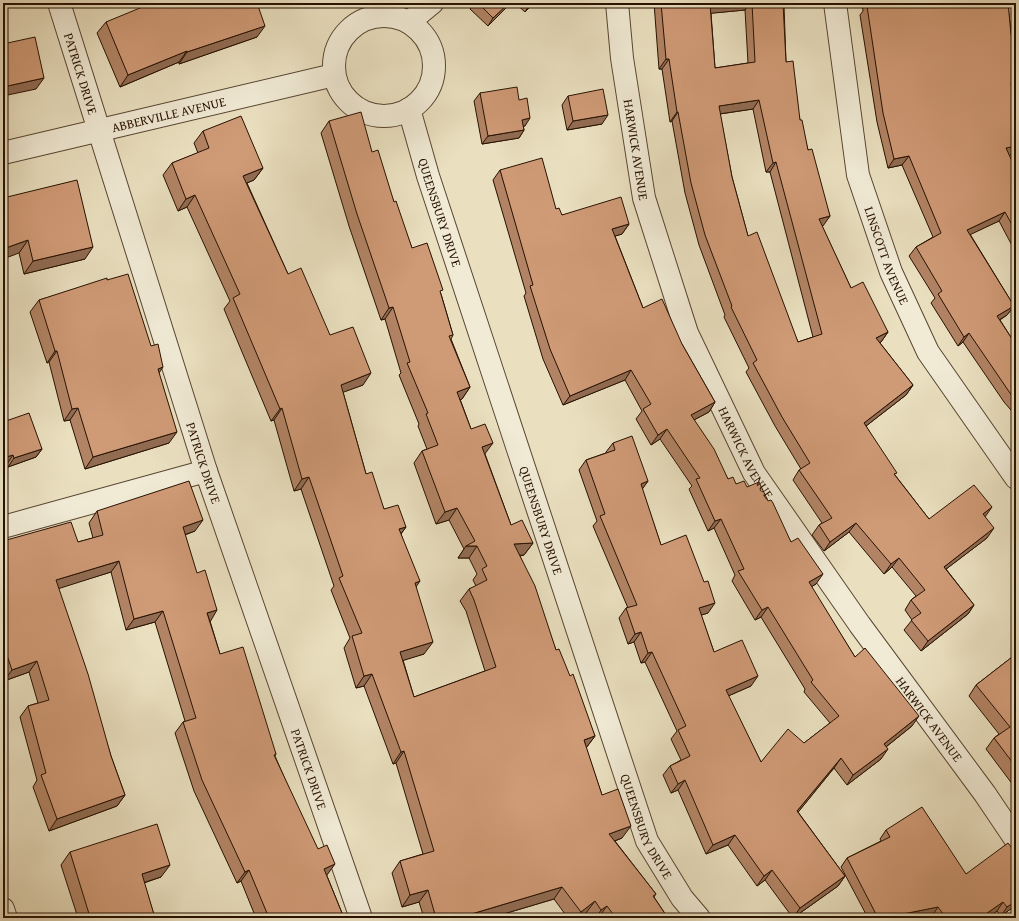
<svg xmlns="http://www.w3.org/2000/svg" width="1019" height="921" font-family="'Gentium Book Plus',serif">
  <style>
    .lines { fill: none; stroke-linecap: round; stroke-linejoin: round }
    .minor-casing { stroke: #584531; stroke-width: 24 }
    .minor { stroke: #f1ebd6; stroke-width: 22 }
    .wall { fill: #b28465; stroke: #271101; fill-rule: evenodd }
    .shaded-wall { fill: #916c53; stroke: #271101 }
    .building { fill: #cf9a76; stroke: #271101; fill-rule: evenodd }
    .labels { text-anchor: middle; stroke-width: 3; stroke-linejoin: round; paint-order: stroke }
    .street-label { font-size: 13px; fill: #271101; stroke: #f1ebd6 }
  </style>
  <rect width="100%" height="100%" fill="#eae0c0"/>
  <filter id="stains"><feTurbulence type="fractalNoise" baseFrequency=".005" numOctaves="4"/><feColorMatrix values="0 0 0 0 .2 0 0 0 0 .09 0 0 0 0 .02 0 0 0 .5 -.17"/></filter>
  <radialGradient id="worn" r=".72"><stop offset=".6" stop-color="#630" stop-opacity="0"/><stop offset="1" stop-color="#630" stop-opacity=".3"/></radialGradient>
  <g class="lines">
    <g class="minor-casing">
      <g id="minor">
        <path id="s1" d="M59 3 206 471 361 918"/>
        <path id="s2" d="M617 3 622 58 644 198 687 333 754 473 860 625 985 794 1016 840"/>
        <path id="s3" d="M835 3 858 175 891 272 928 352 1016 478"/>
        <circle cx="384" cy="66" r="50"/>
        <path d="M409 22 432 3"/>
        <path id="s4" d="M409 109 428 176 647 841 682 898 699 918"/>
        <path id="s5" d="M3 153 334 75"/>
        <path d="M3 527 206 471"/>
        <path d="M3 909 6 918"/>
      </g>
    </g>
    <use href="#minor" class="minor"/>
  </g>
  <path class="wall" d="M474 3H511L488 26 470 9Z
    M515 3H534L525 12Z
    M654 3H785L784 5 786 62 800 120 808 150 830 216 822 226 851 288 888 332 881 342 880 343 913 385 906 395 866 426 895 475 929 519 985 517 987 538 946 569 974 605 968 614 921 651 904 630 912 620 905 610 911 600 916 596 892 567 884 574 849 532 824 551 812 535 819 525 822 523 793 480 799 470 801 469 775 426 746 372 749 368 724 317 725 315 699 245 685 193 672 121 670 122 662 69H659ZM745 10 748 63 715 68 711 13ZM753 109 766 172H770L813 337 798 342 748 236 732 177 720 114Z
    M862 3H1008L1011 34 1016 60V88L1014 91H1013L1016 105V154L1009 155 1016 170V253L999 221 970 234 1014 306 1007 315 1000 320 1016 345V416L1004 402 963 342 958 346 931 303 935 298 909 256 916 247 933 237 902 165 888 168 877 122 860 15 863 11Z
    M106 22 257 37 179 64V62L120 87 97 33Z
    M480 93 519 100 525 126H523L524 130 519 138 482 144 474 101Z
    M568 96 602 124 567 130 562 105Z
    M329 121 372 152 394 202 412 248 441 294 453 335 451 339 470 387 462 399H460L471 429 485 454 511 525 533 543 524 555 520 556 556 650 595 736 586 748 602 795 622 838 615 841 656 894 654 897 668 918H590L586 913 580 918H568L554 899 490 918H424L419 902 402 907 392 873 400 861 423 854 396 763 393 764 364 686 356 688 344 648 350 638 331 590 334 586 301 489 294 491 274 420 271 421 224 309 230 301 187 207 178 211 163 175 172 163 198 153 194 143 203 131 263 168 254 180 247 183 288 274 363 385 343 392 366 474 384 509 406 527 401 534 416 587 424 654 403 660 414 697 485 671 466 611 460 601 469 589 476 586 473 580 477 574 469 558H458L464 549 449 520 436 524 414 463 422 451 427 449 418 426 419 424 399 375 401 373 385 319 381 320 349 226 321 133Z
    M500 170 556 209 562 215 629 224 622 234 615 236 643 308 682 344 715 402 709 412 694 420 728 479 736 484 747 487 768 501 791 542 816 584 811 587 855 657 912 726 886 747 881 759 847 785 834 768 798 812 845 876 838 886 793 918 765 880 757 886 728 845 706 854 678 790 671 793 663 775 670 766 681 760 671 739 677 731 645 662 641 663 634 642 628 644 619 618 626 608H628L593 526 597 521 579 470 586 460 606 453V452L613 443 648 481 642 489 661 545 708 613 701 615 714 652 751 686 728 696 761 762 804 743 830 723 804 692 805 689 761 617 755 620 732 581 735 575 714 528 708 531 689 489 692 486 660 439 651 445 636 419 642 411 625 380 563 405 543 359 524 296 526 293 493 180Z
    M3 198 85 259 24 274 19 253Z
    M107 280 159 374 169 443 85 469 70 420 64 421 49 362 47 363 30 312 39 300Z
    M3 422 42 449 36 457 8 467 7 464Z
    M97 511 195 531 185 535 210 621 220 654 276 754 275 756 327 876 344 918H256L241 881 237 883 194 791 175 733 183 722 185 721 155 622 126 630 111 572 58 588 111 756 125 795 117 806 49 831 33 787 37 780 20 717 28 706 38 703 29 672 4 681 3 679V541L78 542 93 538 89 523Z
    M1016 604V615L1012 610Z
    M1016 654V789L986 749 994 738 999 734 969 696 976 685Z
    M886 830 966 874 1016 853V905L1001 916 997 911 987 918H934L932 916 922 918H868L841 867 847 858 881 841 880 839Z
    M70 852 161 877 144 883 155 918H78L61 865Z"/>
  <path class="shaded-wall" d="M509 3H511L488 26 493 18Z
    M532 3H534L525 12 530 4Z
    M558 3H577L556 6Z
    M726 3H750L745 10 704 14 710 4Z
    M265 26 257 37 179 64 187 52Z
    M187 51 179 62 120 87 128 75Z
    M666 59H669L662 69H659Z
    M44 78 36 89 3 96V87Z
    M1016 82V88L1014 91 1004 92 1011 83Z
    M759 100 753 109 712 115 719 106Z
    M677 112H678L672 121 670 122Z
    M608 115 602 124 567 130 573 121Z
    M530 118 525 126 517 127 522 120Z
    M524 130 519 138 482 144 488 136Z
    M1016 146V154L1000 157 1006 148Z
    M909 156 902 165 888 168 894 159Z
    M776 162 770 172H766L773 163Z
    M263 168 254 180 235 188 243 176Z
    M195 195 187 207 178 211 186 199Z
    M1005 212 999 221 961 239 967 230Z
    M830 216 823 226 813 229 819 219Z
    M629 224 622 234 605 239 612 229Z
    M28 240 19 253 3 259V249Z
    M93 247 85 259 24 274 33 261Z
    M1014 306 1007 315 991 325 997 316Z
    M393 307 385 319 381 320 389 308Z
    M888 332 881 342 870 348 876 338Z
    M969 333 963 342 958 346 964 337Z
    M55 351H57L49 362 47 363Z
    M163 367 155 379 158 369Z
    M631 370 625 380 563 405 570 396Z
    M371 373 363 385 333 396 341 385Z
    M913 385 906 395 857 433 864 423Z
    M470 387 462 399 449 404 457 392Z
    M715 402 709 412 684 425 691 415Z
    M78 408 70 420 64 421 72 409Z
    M282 408 274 420 271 421 280 409Z
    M667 429 660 439 651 445 658 435Z
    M177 432 169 443 85 469 93 457Z
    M493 443 484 455 482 447Z
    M42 449 36 457 8 467 14 458Z
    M13 455 7 464 3 465V458Z
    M309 477 301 489 294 491 302 479Z
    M648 481 641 491V484Z
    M992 507 985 517 983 514Z
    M457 508 449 520 436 524 445 512Z
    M721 519 714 528 708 531 715 521Z
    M203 520 195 531 175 538 183 527Z
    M856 523 849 532 824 551 830 542Z
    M406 527 397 539 399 529Z
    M994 528 987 538 937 576 944 567Z
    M533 543 524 555 505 556 514 544Z
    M466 546H477L469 558H458Z
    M899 558 892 567 884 574 891 564Z
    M119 561 111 572 48 592 56 580Z
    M823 574 816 584 802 592 809 582Z
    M420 581 412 593 415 583Z
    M715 603 708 613 692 618 699 608Z
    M974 605 968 614 921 651 928 641Z
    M768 607 761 617 755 620 762 610Z
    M217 610 210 622 207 613Z
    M163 611 155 622 126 630 134 619Z
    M641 632 634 642 628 644 635 634Z
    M433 642 424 654 392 664 400 652Z
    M652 652 645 662 641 663 648 653Z
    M37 661 29 672 4 681 12 670Z
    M372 674 364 686 356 688 364 676Z
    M758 676 751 686 719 700 726 690Z
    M919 716 912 726 877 754 884 744Z
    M595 736 586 748 584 740Z
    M888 749 881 759 847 785 853 775Z
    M404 751 396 763 393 764 401 752Z
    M841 758 834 768 791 821 797 811Z
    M685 780 678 790 671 793 678 784Z
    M125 795 117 806 49 831 57 819Z
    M631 826 622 838 601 846 609 834Z
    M735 835 728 845 706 854 713 845Z
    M335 864 327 875 316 880 324 869Z
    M170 865 161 877 133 886 142 874Z
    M249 870 241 881 237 883 245 872Z
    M772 870 765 880 757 886 764 876Z
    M845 876 838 886 793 918 800 908Z
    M562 887 554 899 490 918H458Z
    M428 890 419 902 402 907 410 895Z
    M595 901 586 913 580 918H577L581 912Z
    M1016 901V905L1001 916 1007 907Z
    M1003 902 997 911 987 918H980Z
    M607 906 598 918H596L601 910Z
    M938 907 932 916 922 918H883Z
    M96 915 94 918H90V917Z"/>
  <path class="building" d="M152 3H257L265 26 187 52V51L128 75 106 22Z
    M478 3H509L493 18Z
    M661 3H726L710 4 715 68 755 62 752 3H783L786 62 793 61 800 120H802L808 150 812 149 830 216 819 219 851 288 863 282 888 332 876 338 913 385 864 423 897 473 894 474 929 519 974 485 992 507 983 514 994 528 944 567 974 605 928 641 911 620 921 613 911 600 925 590 899 558 891 564 856 523 830 542 819 525 832 518 799 470 810 463 782 417 753 363 757 360 731 307 732 306 705 235 691 183 678 112H677L669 59H666ZM759 100 773 163 776 162 822 334 798 342 757 232 748 236 732 177 719 106Z
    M869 3H1008L1011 34 1016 60V82L1011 83 1016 105V146L1006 148 1016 170V232L1005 212 967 230 1014 306 997 316 1016 345V400L1010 393 969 333 964 337 938 294 942 291 916 247 941 233 909 156 894 159 883 113 867 6 869 5Z
    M35 37 44 78 3 87V44Z
    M517 87 519 100 527 98 530 118 522 120 524 130 488 136 480 93Z
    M603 89 608 115 573 121 568 96Z
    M361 112 372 152 378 150 394 202 396 201 412 248 427 243 443 290 440 291 453 335 449 336 470 387 457 392 471 429 485 424 493 443 482 447 511 525 522 520 533 543 514 544 535 586 556 650 559 649 570 676 573 674 595 736 584 740 602 795 618 789 631 826 609 834 656 894 653 896 668 918H616L607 906 601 910 595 901 581 912 562 887 458 918H436L428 890 410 895 400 861 434 851 404 751 401 752 372 674 364 676 352 636 362 633 339 578 343 576 309 477 302 479 282 408 280 409 233 298 240 294 195 195 186 199 172 163 209 148 203 131 241 116 263 168 243 176 288 274 301 268 330 335 353 327 371 373 341 385 366 474 372 472 384 509 398 505 406 527 399 529 420 581 415 583 433 642 400 652 414 697 496 667 474 600 469 589 487 580 482 569 487 566 477 546H466L475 541 457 508 445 512 422 451 438 445 426 414 428 413 407 363 410 362 393 307 389 308 357 214 329 121Z
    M542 158 556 209 559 208 562 215 621 197 629 224 612 229 643 308 662 299 682 344 715 402 691 415 714 449 728 479 733 477 736 484 744 481 747 487 759 482 768 501 771 500 773 503 791 542 798 538 823 574 809 582 855 657 865 648 919 716 884 744 888 749 853 775 841 758 797 811 845 876 800 908 772 870 764 876 735 835 713 845 685 780 678 784 670 766 690 756 678 730 686 726 652 652 648 653 641 632 635 634 626 608 637 605 600 516 605 514 586 460 615 450 613 443 632 436 648 481 641 484 661 545 686 535 704 582 708 581 715 603 699 608 714 652 742 640 758 676 726 690 761 762 788 729 804 743 839 716 811 682 813 680 768 607 762 610 738 571 744 569 721 519 715 521 696 479 700 478 667 429 658 435 643 409 651 404 631 370 570 396 550 349 530 286 533 285 500 170Z
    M77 180 93 247 33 261 28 240 3 249V198Z
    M128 274 151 346 158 344 163 367 158 369 177 432 93 457 78 408 72 409 57 351H55L39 300 107 278V280Z
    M29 413 42 449 14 458 13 455 3 458V422Z
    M189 481 203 520 183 527 197 573 205 570 217 610 207 613 220 654 243 647 276 754 274 755 318 849 327 845 335 864 324 869 344 918H269L249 870 245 872 202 780 183 722 196 718 163 611 134 619 119 561 56 580 88 674 111 756 125 795 57 819 41 775 46 773 28 706 49 700 37 661 12 670 3 644V541L71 522 78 542 103 535 97 511Z
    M1016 654V767L994 738 1010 727 976 685Z
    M922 807 966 874 1008 843 1016 853V901L1007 907 1003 902 980 918H946L938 907 883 918H878L847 858 890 837 886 830Z
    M157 824 170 865 142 874 155 918H96V915L90 917 70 852Z"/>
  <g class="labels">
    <g class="street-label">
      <text dy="5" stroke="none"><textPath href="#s1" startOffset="74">PATRICK DRIVE</textPath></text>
      <text dy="5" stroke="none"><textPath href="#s5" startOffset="170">ABBERVILLE AVENUE</textPath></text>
      <text dy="5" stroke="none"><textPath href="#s2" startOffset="148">HARWICK AVENUE</textPath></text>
      <text dy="5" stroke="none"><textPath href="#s4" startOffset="108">QUEENSBURY DRIVE</textPath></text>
      <text dy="5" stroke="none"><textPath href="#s3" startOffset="259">LINSCOTT AVENUE</textPath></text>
      <text dy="5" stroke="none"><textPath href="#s2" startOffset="472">HARWICK AVENUE</textPath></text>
      <text dy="5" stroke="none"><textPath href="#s1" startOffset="482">PATRICK DRIVE</textPath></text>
      <text dy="5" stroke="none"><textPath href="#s4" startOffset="432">QUEENSBURY DRIVE</textPath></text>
      <text dy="5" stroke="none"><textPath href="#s2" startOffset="796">HARWICK AVENUE</textPath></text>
      <text dy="5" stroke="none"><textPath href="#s1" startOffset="806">PATRICK DRIVE</textPath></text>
      <text dy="5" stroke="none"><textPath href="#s4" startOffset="756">QUEENSBURY DRIVE</textPath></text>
    </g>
  </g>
  <rect width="1019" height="921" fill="none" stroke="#eae0c0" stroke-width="16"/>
  <rect x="4" y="4" width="1011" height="913" fill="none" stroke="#271101" stroke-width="2"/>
  <rect x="8" y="8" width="1003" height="905" fill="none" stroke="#271101"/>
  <rect width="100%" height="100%" filter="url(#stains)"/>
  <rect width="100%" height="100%" fill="url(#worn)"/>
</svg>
